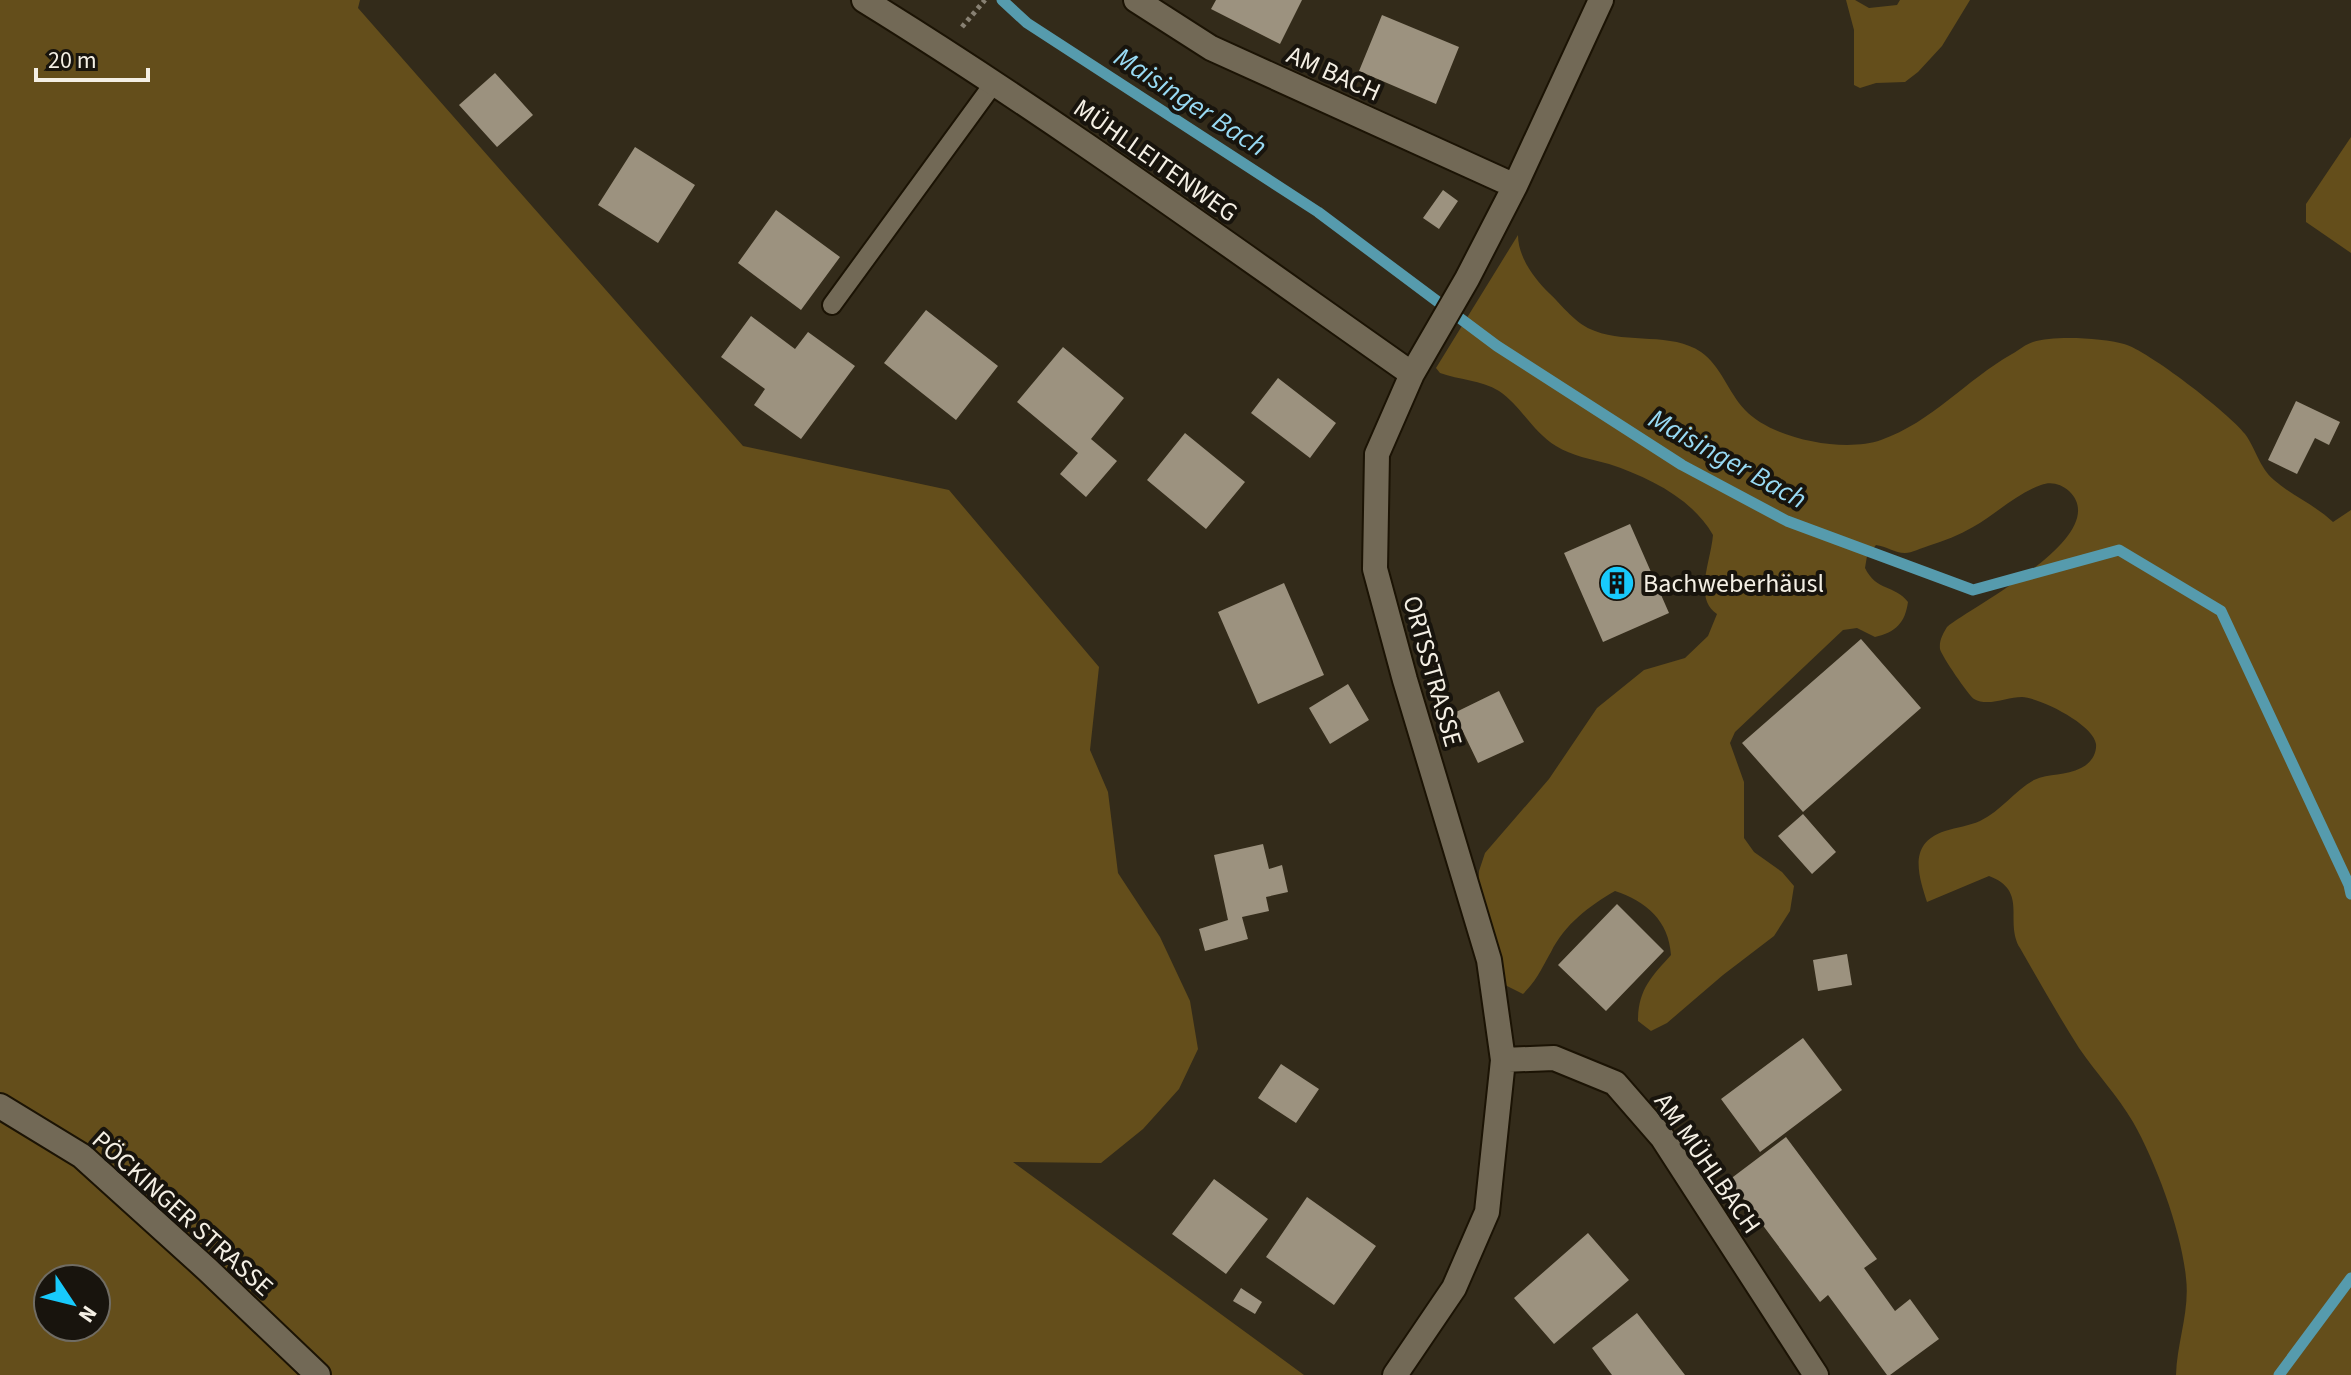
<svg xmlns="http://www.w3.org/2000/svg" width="2351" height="1375" font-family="'Source Sans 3',sans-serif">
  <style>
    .green { fill: #644e1b; fill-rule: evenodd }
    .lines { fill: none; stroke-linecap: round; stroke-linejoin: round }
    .stream { stroke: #569bad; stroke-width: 11 }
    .building { fill: #9c927f }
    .lane-casing { stroke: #1b1304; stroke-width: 22 }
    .street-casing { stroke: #1b1304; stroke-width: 28 }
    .path { stroke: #888173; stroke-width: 5; stroke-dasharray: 4 4; stroke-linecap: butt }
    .lane { stroke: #726956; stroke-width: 18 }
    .street { stroke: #726956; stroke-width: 24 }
    .labels { text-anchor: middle; stroke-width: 8; stroke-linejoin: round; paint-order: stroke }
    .street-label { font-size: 26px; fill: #f4efe4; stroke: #18140d }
    .poi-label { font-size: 26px; fill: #f4efe4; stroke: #18140d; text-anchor: start }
    .water-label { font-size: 28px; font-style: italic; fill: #98daf4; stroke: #18140d }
  </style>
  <rect width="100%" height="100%" fill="#332b1a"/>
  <path class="green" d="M0 0H360L358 8 743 446 949 490 1099 667 1090 750 1108 792 1118 873 1160 937 1190 1001 1198 1049 1179 1089 1143 1129 1101 1163 1013 1162 1304 1375H0ZM48 1279H96V1327H48Z
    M1846 0H1855L1869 8 1897 5 1900 0H1970L1942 46 1918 72 1905 82 1876 83 1860 88 1854 85V30Z
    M2351 137V253L2306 222V204Z
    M1518 235C1518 257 1534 278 1549 293 1563 306 1575 324 1595 331 1628 344 1672 332 1701 352 1721 366 1728 392 1745 410 1772 439 1844 453 1881 440 1932 422 1966 380 2012 354 2019 350 2026 344 2033 342 2054 335 2103 338 2124 344 2147 350 2229 413 2245 434 2256 449 2259 467 2274 480 2292 496 2315 505 2333 522L2351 510V1375H2176C2177 1342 2190 1311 2186 1278 2182 1233 2156 1162 2133 1122 2118 1096 2096 1073 2079 1048 2058 1015 2039 981 2020 948 2004 921 2029 891 1989 876L1927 902C1918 874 1908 843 1945 831 1957 827 1969 826 1980 821 2001 811 2014 791 2034 780 2049 773 2066 776 2081 768 2090 764 2097 754 2096 744 2094 725 2041 698 2022 697 2007 697 1988 707 1974 699 1969 696 1941 655 1940 649 1939 640 1943 634 1947 627 1972 606 2115 535 2069 491 2061 484 2051 481 2041 485 2016 494 1996 514 1973 527 1959 535 1944 541 1928 546 1921 548 1912 553 1905 553 1895 553 1886 546 1876 545L1867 556 1865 568C1876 591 1895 585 1908 602 1905 623 1896 632 1875 637L1857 628 1843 630 1735 732 1730 743 1744 782V838L1754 852 1782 872 1794 886 1790 911 1774 936 1723 975 1667 1023 1651 1031 1638 1021C1638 990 1651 977 1671 955 1669 921 1646 901 1615 891 1589 906 1565 924 1551 952 1541 969 1538 979 1523 994L1503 984 1478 892 1479 871 1485 853 1549 779 1597 708 1644 670 1685 658 1708 636 1717 614C1693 598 1711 561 1713 535 1692 498 1648 477 1609 464 1591 459 1572 456 1556 446 1533 432 1521 406 1499 391 1481 380 1459 380 1440 373L1436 368Z"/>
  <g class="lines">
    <path class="stream" d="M1002 0 1027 23 1318 212 1497 346 1682 465 1787 521 1973 590 2119 550 2221 611 2349 885 2351 894
      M2279 1375 2351 1278"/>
  </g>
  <path class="building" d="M1216 0H1302L1280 44 1211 9Z
    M1382 15 1459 47 1436 104 1359 71Z
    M495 73 533 115 497 147 459 105Z
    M635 147 695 185 658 243 598 205Z
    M1443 190 1458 201 1439 229 1423 218Z
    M776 210 840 257 801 310 738 263Z
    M926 310 998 366 956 420 884 363Z
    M751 316 795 349 808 332 855 366 801 439 754 405 765 389 721 357Z
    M1063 347 1124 398 1091 439 1117 461 1086 497 1060 474 1078 453 1017 402Z
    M1278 378 1336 423 1310 458 1251 413Z
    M2296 401 2340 422 2329 445 2315 438 2297 474 2268 460Z
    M1185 433 1245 482 1206 529 1147 480Z
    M1630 524 1669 613 1603 642 1564 553Z
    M1284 583 1324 675 1258 704 1218 612Z
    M1861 639 1921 708 1803 812 1742 743Z
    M1348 684 1369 720 1330 744 1309 708Z
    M1499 691 1524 742 1478 763 1454 713Z
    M1803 814 1836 852 1812 874 1778 836Z
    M1263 844 1269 869 1282 865 1288 892 1266 897 1269 911 1242 917 1248 939 1205 951 1199 929 1228 920 1214 855Z
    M1617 904 1664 951 1606 1011 1558 965Z
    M1847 954 1852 985 1818 991 1813 960Z
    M1803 1038 1842 1090 1760 1152 1721 1099Z
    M1281 1064 1319 1089 1296 1123 1258 1098Z
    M1786 1137 1877 1259 1864 1268 1895 1311 1910 1299 1939 1339 1890 1375H1887L1828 1295 1820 1302 1729 1180Z
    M1214 1179 1268 1219 1226 1274 1172 1234Z
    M1307 1197 1376 1246 1334 1305 1266 1257Z
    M1588 1233 1629 1280 1554 1344 1514 1298Z
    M1241 1288 1262 1302 1255 1314 1233 1301Z
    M1637 1313 1685 1375H1612L1592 1348Z"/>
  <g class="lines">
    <g class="lane-casing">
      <path id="lane" d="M832 305 994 83"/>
    </g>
    <g class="street-casing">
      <path id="street" d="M864 0C1052 116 1231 247 1412 374
        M1136 0 1211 48 1515 186
        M1503 1060 1554 1058 1615 1083 1662 1137 1816 1375
        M0 1106 82 1156 208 1270 318 1375
        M1395 1375 1454 1288 1487 1212 1503 1060 1489 960 1405 680 1375 569 1377 454 1412 374 1467 279 1515 186 1601 0"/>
    </g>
    <path class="path" d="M962 27 985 0"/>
    <use href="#lane" class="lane"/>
    <use href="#street" class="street"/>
  </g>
  <defs>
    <g id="building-disc" transform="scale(1.8)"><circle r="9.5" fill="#18cafc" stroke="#18140d"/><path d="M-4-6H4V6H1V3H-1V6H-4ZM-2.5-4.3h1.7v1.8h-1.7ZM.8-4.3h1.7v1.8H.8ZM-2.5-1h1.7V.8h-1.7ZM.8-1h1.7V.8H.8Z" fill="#111"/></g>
  </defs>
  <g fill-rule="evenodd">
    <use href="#building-disc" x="1617" y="583"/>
  </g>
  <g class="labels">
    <g class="street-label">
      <text transform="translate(1334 73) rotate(24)" y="9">AM BACH</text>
      <text transform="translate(1156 160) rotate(35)" y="9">MÜHLLEITENWEG</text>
      <text transform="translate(1433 671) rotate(74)" y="9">ORTSSTRASSE</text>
      <text transform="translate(1708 1163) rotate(55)" y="9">AM MÜHLBACH</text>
      <text transform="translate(183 1213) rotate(42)" y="9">PÖCKINGER STRASSE</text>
    </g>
    <g class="poi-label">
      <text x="1643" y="592">Bachweberhäusl</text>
    </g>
    <g class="water-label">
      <text transform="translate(1191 101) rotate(33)" y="10">Maisinger Bach</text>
      <text transform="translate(1728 458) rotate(29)" y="10">Maisinger Bach</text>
    </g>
  </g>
  <g transform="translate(72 1303) rotate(125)"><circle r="38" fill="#18140d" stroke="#706c63" stroke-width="2"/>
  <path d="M0-6L14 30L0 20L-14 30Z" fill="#18cafc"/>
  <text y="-12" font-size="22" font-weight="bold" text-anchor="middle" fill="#f4efe4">N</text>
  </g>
  <path d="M36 68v12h112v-12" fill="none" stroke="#f4efe4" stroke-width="4"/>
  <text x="48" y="68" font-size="24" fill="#f4efe4" stroke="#18140d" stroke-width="6" paint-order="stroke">20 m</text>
</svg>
